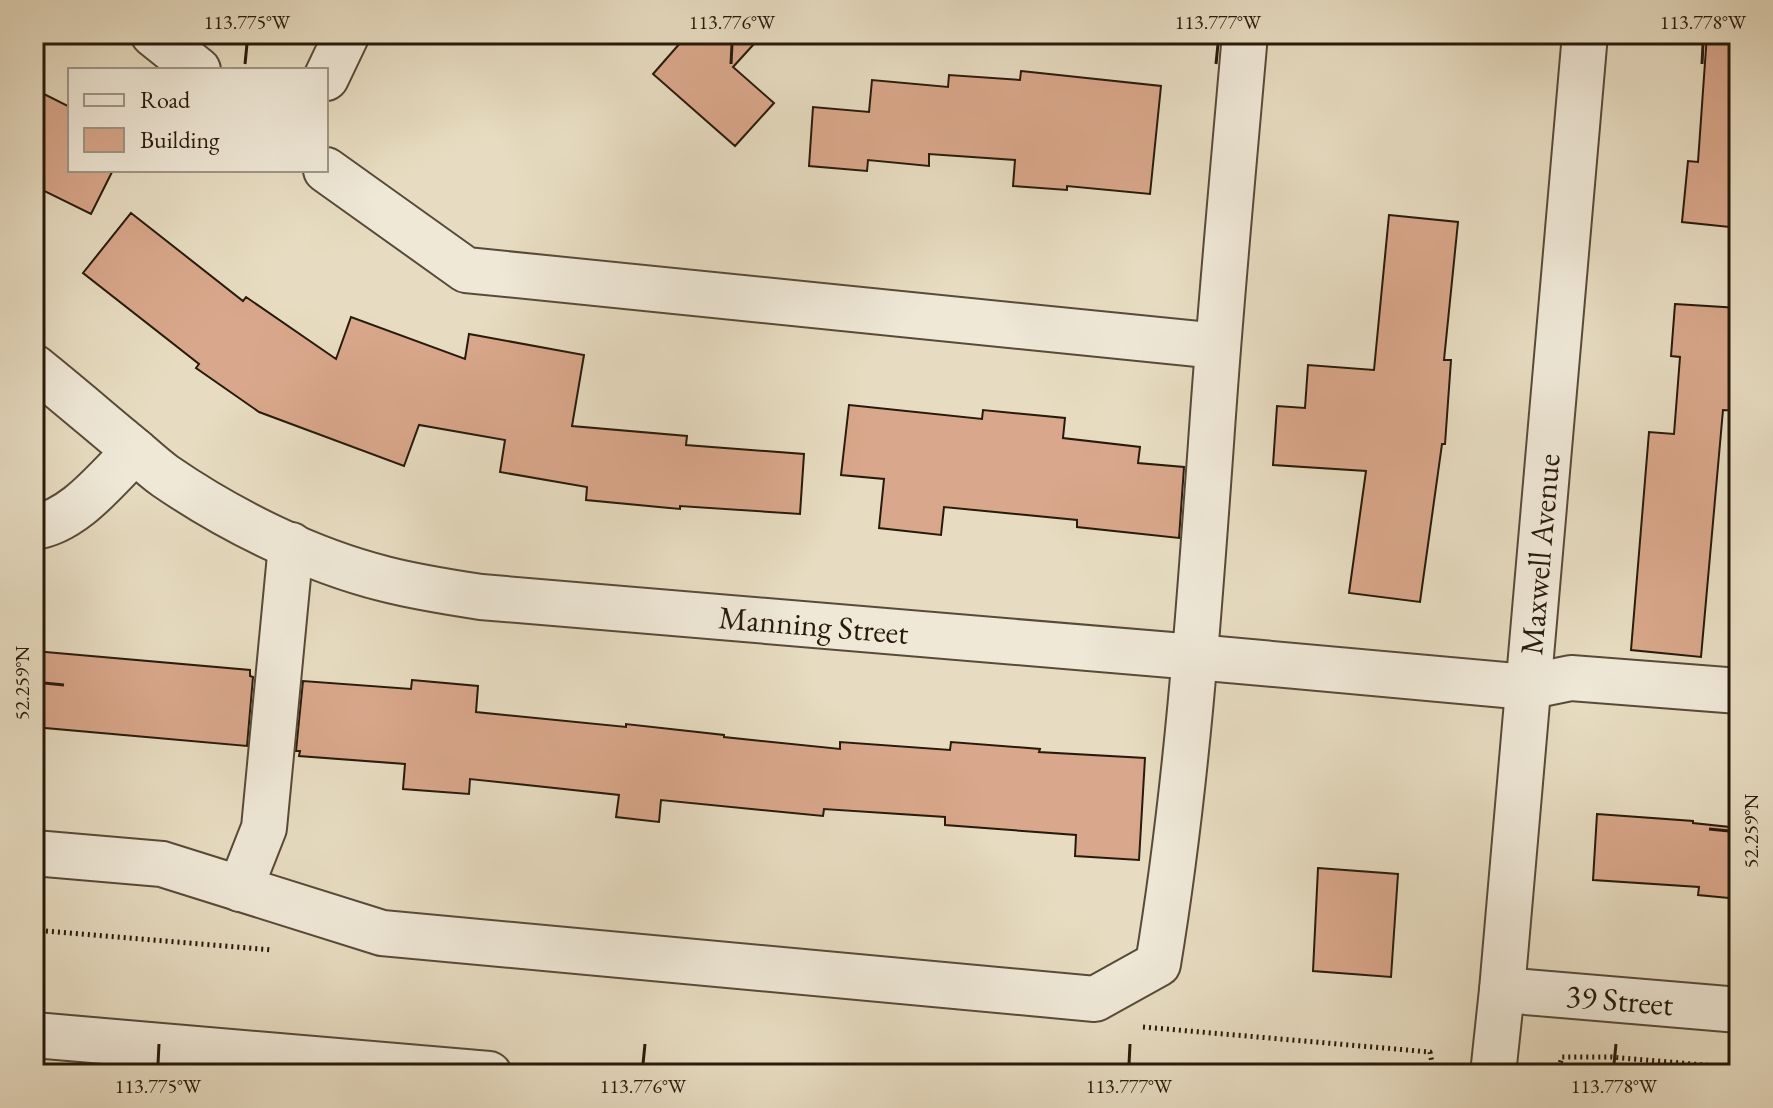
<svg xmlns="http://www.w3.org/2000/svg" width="1773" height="1108" font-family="'EB Garamond',serif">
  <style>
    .building { fill: #d9a78b; stroke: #281a0b; stroke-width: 2 }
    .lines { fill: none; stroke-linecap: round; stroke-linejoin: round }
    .minor-casing { stroke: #584a38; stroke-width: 48 }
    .path { stroke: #281a0b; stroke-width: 5; stroke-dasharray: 2 4; stroke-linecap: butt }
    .minor { stroke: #efe8d7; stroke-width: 44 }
    .ticks { fill: none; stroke: #281a0b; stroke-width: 3 }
    .labels { text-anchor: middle; stroke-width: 8; stroke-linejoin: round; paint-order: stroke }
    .street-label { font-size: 32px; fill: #281a0b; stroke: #efe8d7 }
    .neatline { fill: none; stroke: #281a0b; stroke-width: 3 }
    .ticks-label { font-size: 20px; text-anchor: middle; fill: #281a0b }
  </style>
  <rect width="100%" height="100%" fill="#e7dcc1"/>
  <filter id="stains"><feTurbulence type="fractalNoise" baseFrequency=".0025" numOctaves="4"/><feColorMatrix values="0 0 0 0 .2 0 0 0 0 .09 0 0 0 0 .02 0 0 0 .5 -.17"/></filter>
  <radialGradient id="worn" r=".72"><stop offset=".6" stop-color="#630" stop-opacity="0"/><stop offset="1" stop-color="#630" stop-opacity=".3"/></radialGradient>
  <path class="building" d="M688 34H763L733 67 774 103 735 146 653 74Z
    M1707 34H1739V228L1682 222 1688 161 1698 162Z
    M1021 71 1161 86 1150 194 1067 186V190L1013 186 1015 160 929 154V166L868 160 867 171 809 166 813 107 869 112 872 80 948 87 949 75 1020 80Z
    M34 89 70 107V170H113L91 214 34 186Z
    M131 213 243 301 246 297 336 359 351 317 465 359 469 334 584 355 572 426 687 436 686 445 804 454 800 514 680 506V509L586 500 587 487 500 472 505 440 419 425 404 466 259 412 196 368 199 364 83 273Z
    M1389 215 1458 222 1444 360H1451L1445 444H1442L1420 602 1349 593 1366 471 1273 465 1277 406 1305 408 1308 365 1374 370Z
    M1675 304 1739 308V411L1723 410 1701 657 1631 650 1649 432 1674 434 1680 357 1671 356Z
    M849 405 982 419 983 410 1065 418 1063 438 1140 447 1138 463 1184 467 1179 538 1077 527V520L944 507 941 535 879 528 884 479 841 475Z
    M34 651 250 670V676L253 677 247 746 34 727Z
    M412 680 478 686 476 712 626 727V724L724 735V737L840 749V742L950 750 951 742 1040 749 1039 752 1145 758 1139 860 1075 856 1076 835 945 825V817L824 809 823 816 661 800 659 822 616 817 619 795 470 779 469 794 403 789 405 764 299 756 300 751H296L303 681 411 689Z
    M1597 814 1693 821V823L1739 828V899L1698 895 1699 887 1593 880Z
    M1318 868 1398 874 1391 977 1313 971Z"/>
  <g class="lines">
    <g class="minor-casing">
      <g id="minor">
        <path d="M153 34 198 70"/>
        <path d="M326 78 347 34"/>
        <path d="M326 170 466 270 1218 346"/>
        <path id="s1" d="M34 367C64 391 93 416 123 441 137 452 150 465 165 476 229 520 309 560 385 579 416 587 448 592 481 597L1195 657 1527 687 1571 678 1739 691"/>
        <path d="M34 527C74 522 107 478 135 451"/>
        <path d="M34 853 162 864 382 933 1095 999 1158 964C1188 782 1200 598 1213 415 1222 288 1234 161 1245 34"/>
        <path d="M240 889 264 828 291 545"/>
        <path id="s2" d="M1502 990 1739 1010"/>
        <path d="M34 1035 489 1074"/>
        <path id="s3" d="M1493 1074 1502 990 1585 34"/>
      </g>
    </g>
    <path class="path" d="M34 930 272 950
      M1143 1027 1430 1052 1434 1074
      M1557 1074 1562 1057H1611L1739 1068"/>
    <use href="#minor" class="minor"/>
  </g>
  <path class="ticks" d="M245 64 247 44M731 64 732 44M1216 64 1218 44M1702 64 1703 44M44 683 64 685M1709 829 1729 831M158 1064 159 1044M643 1064 645 1044M1129 1064 1130 1044M1614 1064 1616 1044"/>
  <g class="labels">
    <g class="street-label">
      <text dy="11" stroke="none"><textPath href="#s3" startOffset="522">Maxwell Avenue</textPath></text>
      <text dy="11" stroke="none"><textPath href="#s1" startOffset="846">Manning Street</textPath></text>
      <text dy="11" stroke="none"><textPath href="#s2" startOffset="118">39 Street</textPath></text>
    </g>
  </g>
  <rect width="1773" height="1108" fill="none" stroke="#e7dcc1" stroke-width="88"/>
  <rect x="68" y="68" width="260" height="104" fill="#efe8d7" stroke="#9f9685" stroke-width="2"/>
  <rect x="84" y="94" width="40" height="12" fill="#efe8d7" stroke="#9f9685" stroke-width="2"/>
  <text x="140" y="108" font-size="24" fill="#281a0b">Road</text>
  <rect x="84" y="128" width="40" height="24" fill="#d9a78b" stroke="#9f9685" stroke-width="2"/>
  <text x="140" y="148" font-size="24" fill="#281a0b">Building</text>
  <rect x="44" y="44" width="1685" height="1020" class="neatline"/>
  <g class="ticks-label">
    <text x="247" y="29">113.775°W</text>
    <text x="732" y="29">113.776°W</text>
    <text x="1218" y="29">113.777°W</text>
    <text x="1703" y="29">113.778°W</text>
    <text transform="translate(22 683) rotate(-90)" y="7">52.259°N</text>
    <text transform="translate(1751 831) rotate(-90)" y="7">52.259°N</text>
    <text x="158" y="1093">113.775°W</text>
    <text x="643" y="1093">113.776°W</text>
    <text x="1129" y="1093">113.777°W</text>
    <text x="1614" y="1093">113.778°W</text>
  </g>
  <rect width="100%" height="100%" filter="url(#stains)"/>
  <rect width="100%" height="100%" fill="url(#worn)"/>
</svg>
